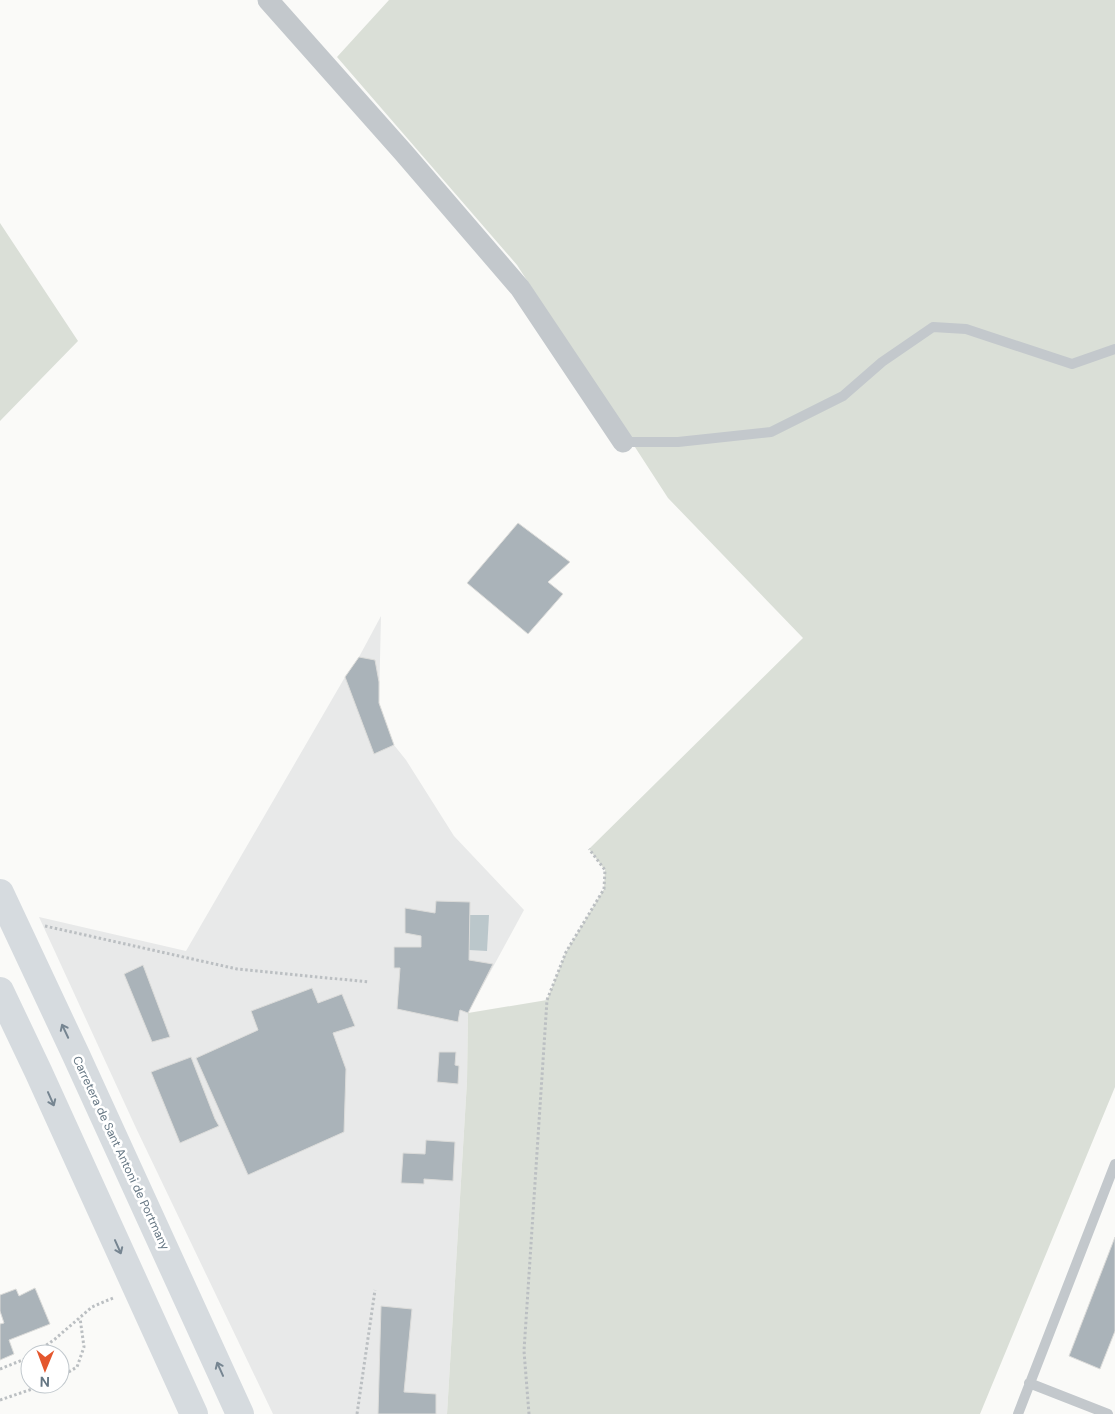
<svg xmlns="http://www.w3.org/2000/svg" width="1115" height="1414" font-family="'DM Sans',sans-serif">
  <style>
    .built { fill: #e8e9e9 }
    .green { fill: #dadfd7 }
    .water { fill: #bbc7cb }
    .building { fill: #aab3b9; stroke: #dcdcda }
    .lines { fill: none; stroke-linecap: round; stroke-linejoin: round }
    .path { stroke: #bbbfc2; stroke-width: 3; stroke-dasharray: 2.5 2.5; stroke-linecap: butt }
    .lane { stroke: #c3c8cc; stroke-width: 10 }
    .street { stroke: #c3c8cc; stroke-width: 21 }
    .primary { stroke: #d6dbdf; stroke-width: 28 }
    .oneway { stroke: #768591 }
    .labels { text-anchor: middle; stroke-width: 5; stroke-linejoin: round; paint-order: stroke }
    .street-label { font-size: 12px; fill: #657683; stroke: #fff }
  </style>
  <rect width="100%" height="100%" fill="#fafaf8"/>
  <path class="built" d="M381 616 379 703 394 745 406 760 454 836 524 910 468 1013 467 1081 447 1414H273L136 1128 39 917 186 951 345 677 359 657Z"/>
  <path class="green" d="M389 0H1115V1087L980 1414H447L467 1081 468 1013 547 1000 566 952 604 889 605 870 589 849 803 638 668 498 517 265 337 57Z
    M0 223 78 341 0 421Z"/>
  <path class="water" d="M470 915H489L487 951 469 950Z"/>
  <path class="building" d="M518 523 570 562 548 582 563 594 528 634 467 583Z
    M359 657 375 660 379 682V703L394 745 374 754 345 677Z
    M436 901 470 902 469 960 493 964 468 1013 460 1010 458 1022 397 1009 400 968H394V947H421V936L405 933V908L435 913Z
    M143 965 170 1037 152 1042 124 974Z
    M312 988 318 1003 342 994 355 1026 333 1033 346 1069 344 1132 248 1175 196 1058 258 1030 251 1011Z
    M439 1052H456L455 1065 459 1066 458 1084 437 1082Z
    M191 1057 215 1119 219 1126 180 1143 151 1072Z
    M426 1140 455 1142 453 1181 424 1179V1184L401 1183 403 1153 425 1154Z
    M1115 1237V1331L1100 1369 1069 1356Z
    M35 1288 50 1324 9 1340 14 1354 0 1360V1324L4 1323 0 1311V1295L16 1289 19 1296Z
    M381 1306 412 1309 404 1392 436 1394V1414H378Z"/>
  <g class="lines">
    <path class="path" d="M45 926 237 969 369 982
      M34 1354 55 1339 92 1307 113 1298
      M0 1369 30 1357
      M60 1377 77 1367 84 1347 80 1318
      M0 1400 47 1384
      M357 1414 375 1290
      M529 1414 524 1351 547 1000 566 952 604 889 605 870 589 849"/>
    <path class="lane" d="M623 442H678L771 432 843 396 882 362 933 327 966 329 1072 364 1115 349
      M1029 1383 1108 1414
      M1018 1414 1115 1164"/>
    <path class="street" d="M268 0 403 152 520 288 623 442"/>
    <path class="primary" d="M0 893 76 1055 240 1414
      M0 991 38 1071 194 1414"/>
  </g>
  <defs><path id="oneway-shaft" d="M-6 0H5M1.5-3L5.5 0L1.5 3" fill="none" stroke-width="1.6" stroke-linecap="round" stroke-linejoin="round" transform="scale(1.25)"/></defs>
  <g class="oneway">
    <use href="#oneway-shaft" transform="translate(65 1031) rotate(-115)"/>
    <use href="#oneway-shaft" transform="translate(51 1099) rotate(66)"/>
    <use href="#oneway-shaft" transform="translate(118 1247) rotate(66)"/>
    <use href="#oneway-shaft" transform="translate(220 1369) rotate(-114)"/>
  </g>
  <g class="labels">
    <g class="street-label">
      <text transform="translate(121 1153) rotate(65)" y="4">Carretera de Sant Antoni de Portmany</text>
    </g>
  </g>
  <g transform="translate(45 1369) rotate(181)"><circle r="24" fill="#ffffff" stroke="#c1c8cd"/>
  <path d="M0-4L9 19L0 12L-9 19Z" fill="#e4572e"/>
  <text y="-8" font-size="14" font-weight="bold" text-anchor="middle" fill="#657683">N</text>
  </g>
</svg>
